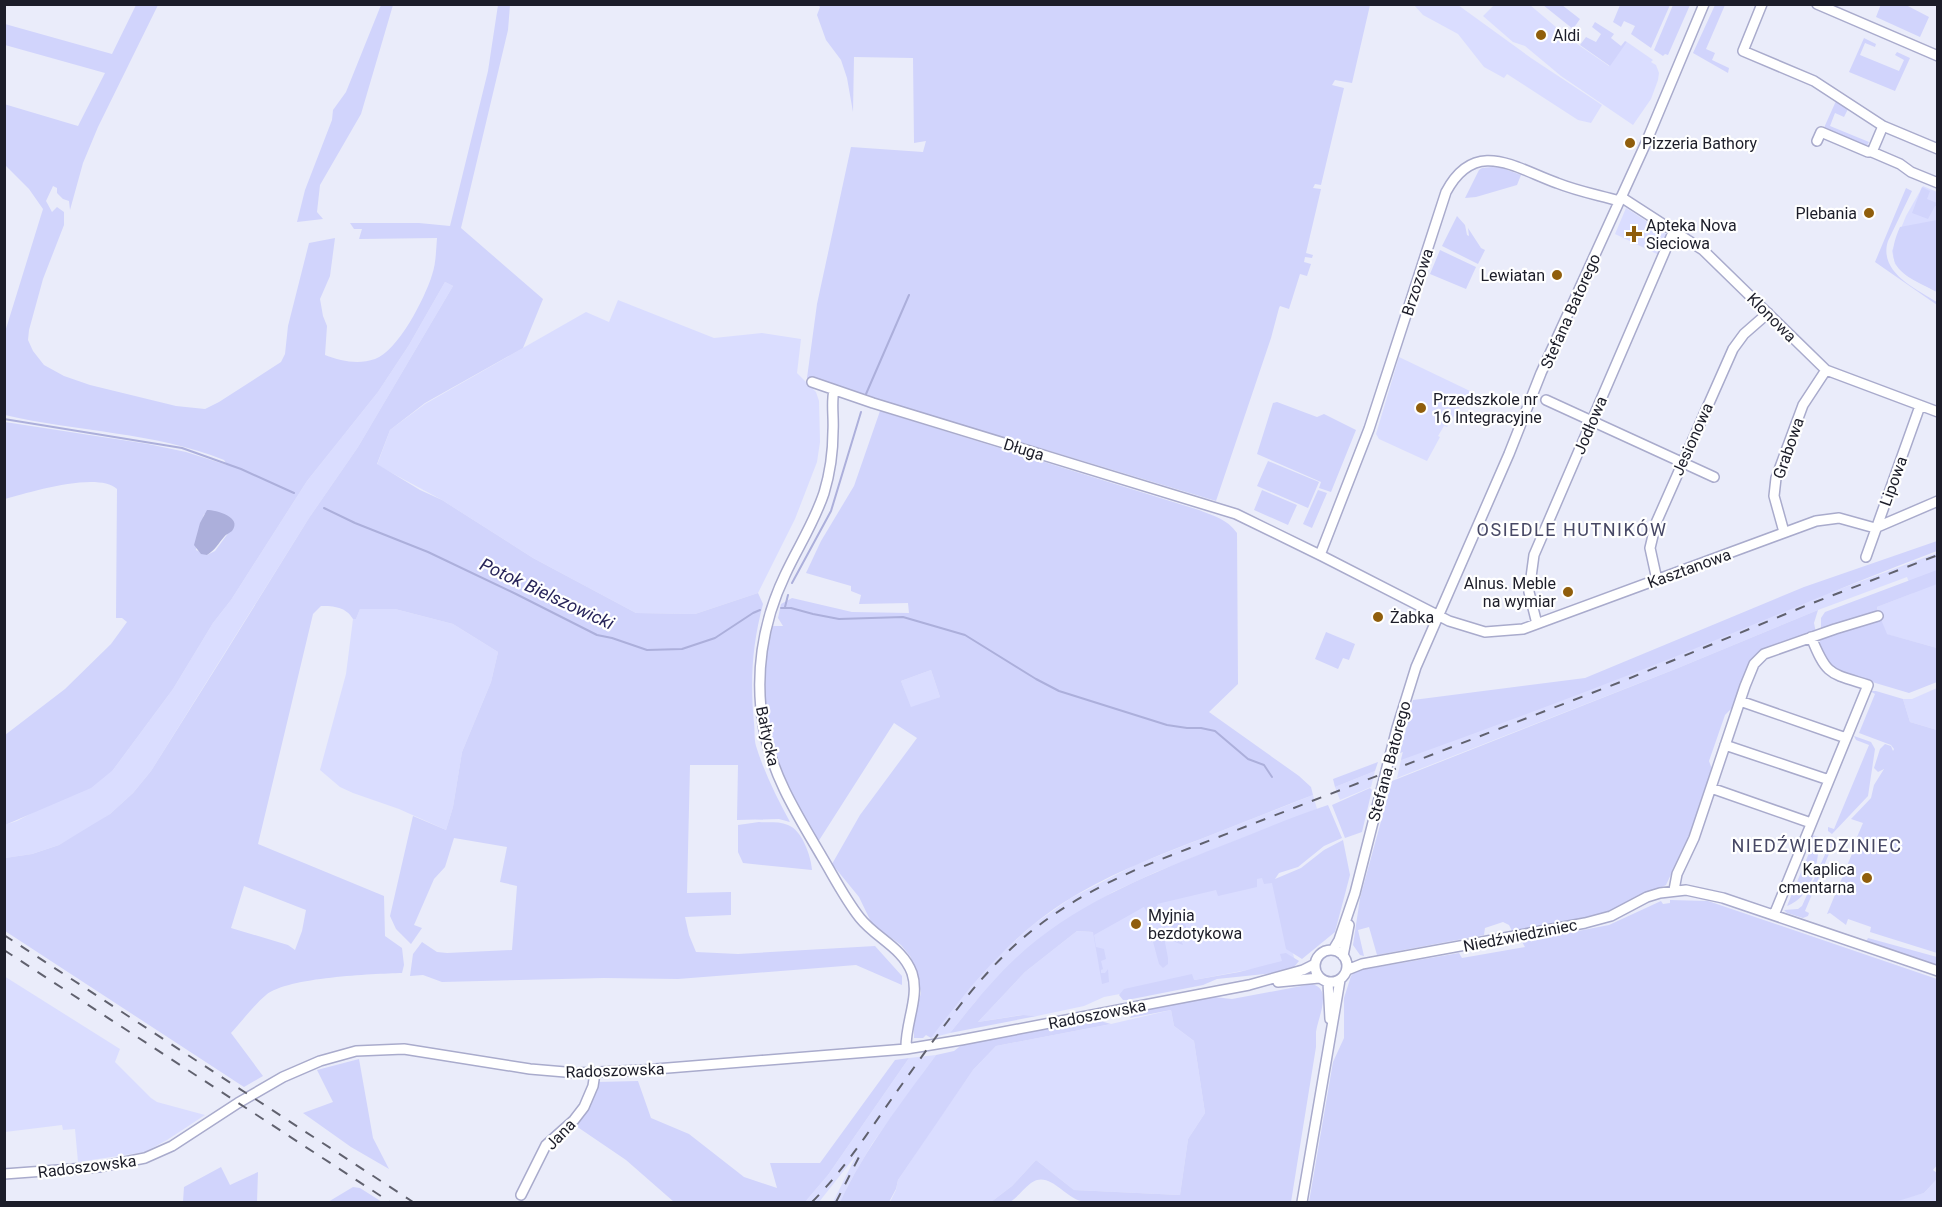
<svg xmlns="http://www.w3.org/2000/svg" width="1942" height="1207" font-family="Roboto,sans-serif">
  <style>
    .built { fill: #daddff }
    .green { fill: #d1d4fc; fill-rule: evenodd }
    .water { fill: #acafdb }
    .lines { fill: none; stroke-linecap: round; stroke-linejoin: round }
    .stream { stroke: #acafdb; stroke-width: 2 }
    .minor-casing { stroke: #a9abcc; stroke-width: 12 }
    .minor { stroke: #fff; stroke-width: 9 }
    .rail { stroke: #60616e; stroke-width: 2; stroke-dasharray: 10 10; stroke-linecap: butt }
    .poi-dot { fill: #905e0c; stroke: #fff; stroke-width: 2 }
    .labels { text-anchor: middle; stroke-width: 4.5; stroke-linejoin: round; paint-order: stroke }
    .poi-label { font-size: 16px; fill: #1c1d29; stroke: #fff; text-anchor: start }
    .street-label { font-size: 16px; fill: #1c1d29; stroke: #fff }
    .neighbourhood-label { font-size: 18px; letter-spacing: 1.5px; fill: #474865; stroke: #fff }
    .water-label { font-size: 18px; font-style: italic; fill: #28255a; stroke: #fff }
  </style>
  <rect width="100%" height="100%" fill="#eaecfa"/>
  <path class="built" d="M1414 5H1458L1531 58 1602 105 1591 123 1578 120 1507 74 1504 78 1484 67 1458 34 1423 15Z
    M1494 5H1530L1570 39 1609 66 1627 42 1653 60 1651 62 1656 65 1659 73 1658 80 1651 99 1633 125 1561 76 1525 46 1513 42 1483 16Z
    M1923 186 1937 192V292L1909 277 1895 264 1892 251 1906 216Z
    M1626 208 1666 234 1659 255 1615 234Z
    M445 282 453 286 358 447 309 518 151 771 133 793 110 814 89 828 59 845 32 854 5 858 4 825 17 821 113 770 173 689 213 623 231 600 307 481 378 392 409 345Z
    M618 300 714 338 762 333 801 339 797 373 816 392 819 401 820 442 817 462 795 519 758 593 695 614 636 613 533 558 442 500 377 465 390 430 425 404 586 312 609 322Z
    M1399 357 1470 391 1447 427 1444 426 1438 436 1440 437 1427 461 1379 439 1376 434Z
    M1937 553V648L1886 634 1877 607 1913 593 1907 577 1818 610 1678 668 1397 778 1403 751Z
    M360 609H395L453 624 498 652 491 682 462 752 453 807 446 830 399 809 353 793 340 787 320 770 346 674 353 619H356Z
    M931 670 940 697 911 708 901 681Z
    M1937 688V730L1910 722 1903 699H1912Z
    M1375 771 1371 787 1340 800 1335 787Z
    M1313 795 1317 809 1156 872 1113 892 1070 917 1027 949 975 1002 950 1033 931 1038 955 1005 999 955 1034 924 1071 898 1135 865Z
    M1264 848 1295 961 1104 997 1084 1006 1037 1016 1021 1015 978 1022 1025 972 1077 931 1093 932Z
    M4 976 120 1049 115 1062 151 1098 157 1102 205 1115 167 1140 145 1152 78 1162 75 1129 63 1130 62 1125 5 1132Z
    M1171 1010 1174 1026 1194 1041 1205 1113 1188 1139 1180 1195 1074 1190 1036 1160 1012 1186 991 1202H890L896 1190 898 1180 935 1125 973 1070 996 1046 1111 1024Z
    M936 1055 872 1144 851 1180 840 1202H833L857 1154 819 1202H805L828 1175 909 1058Z
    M1937 1179V1202H1891L1924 1193Z"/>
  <path class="green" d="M1881 4 1906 5 1929 17 1920 37 1876 17Z
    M136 5H158L98 127 83 163 70 210 69 201 63 199 57 193V188L53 186 46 201 52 212 57 207 64 212V225L43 279 29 330 28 340 33 351 44 365 64 376 90 385 176 406 205 409 219 402 281 362 285 354 288 326 309 243 335 238 330 276 320 299 323 316 327 326 325 355C341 361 358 365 375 359 398 351 425 298 432 275 436 264 436 250 437 238L359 239 362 229H354L350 223H419L450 226 488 71 498 5H510L508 30 461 228 543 299 523 348 425 403 390 430 377 464 420 490 442 500 533 558 636 613 695 614 758 593 763 604C752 646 750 680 754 723 755 730 754 739 756 746 764 772 777 798 790 822L779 819 737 820 738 765H690L687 893 731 892V915L685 917 689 935 696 952 738 954 875 946 902 976V985L856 965 678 979 604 978 442 982 423 975 410 976 413 954 422 942 437 952 447 953 512 950 517 886 500 882 507 847 454 838 445 867 434 879 414 925 422 928 411 944 396 929 390 916 413 816 446 830 453 807 462 752 491 682 498 652 453 624 395 609H360L356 619H353C346 607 334 606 321 606L313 614 258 844 384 896 385 936 402 948 404 965 402 973C372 974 288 977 266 995 253 1006 242 1021 231 1033L263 1076 244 1087 5 931V858L32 854 59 845 110 814 133 793 151 771 219 663 309 518 358 447 453 286 445 282 409 345 378 392 307 481 231 600 213 623 173 689 113 770 91 788 5 825V735L65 689 111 644 127 622 122 618H116L117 489C97 471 28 493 5 499V422L148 444 186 452 227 465 224 460C155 432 77 432 5 415V332L43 209 29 189 5 165 4 104 78 126 105 73 5 45V24L112 54ZM204 514 229 532 215 551 207 555 196 550ZM244 886 306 910 302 931 295 950 288 945 231 928Z
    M381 5H393L361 114 320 185 317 212 323 219 297 222 305 190 332 120 333 110 346 92Z
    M818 5H1370L1352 83 1335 80 1332 85 1344 88 1321 185 1315 184 1313 188 1321 189 1306 253 1313 255 1312 258 1305 257 1304 262 1311 264 1307 276 1300 274 1289 309 1280 306 1279 308 1271 338 1216 501 807 378 817 304 851 147 923 152 926 141 914 143 913 58 854 57 853 112 847 78 841 60 826 40 817 15 820 7Z
    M1543 5H1562L1580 19 1573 29Z
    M1620 5H1670L1651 48 1631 34 1635 26 1624 21 1621 27 1613 22Z
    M1673 5H1690L1668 55 1665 54 1663 56 1654 50Z
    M1715 5H1725L1706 49 1715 53 1712 60 1729 68 1728 73 1693 53Z
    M1595 22 1614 34 1611 38 1621 46 1625 41 1627 42 1610 66 1580 45 1586 37 1596 42 1601 34 1592 27Z
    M1864 38 1876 44 1875 47 1865 43 1860 55 1899 71 1904 60 1895 55 1897 52 1910 58 1895 91 1849 72Z
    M1836 101 1848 109 1844 117 1835 113 1830 126 1869 142 1866 147 1823 130Z
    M1492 167 1502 168 1521 175 1517 185 1476 197 1465 198 1479 170 1482 168Z
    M1922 187 1930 191 1927 199 1937 203V206H1935L1928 219 1912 213Z
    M1906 188 1912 191 1888 241C1878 272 1916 289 1937 302V305L1875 262Z
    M1457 216 1465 225 1467 235 1469 236 1468 228 1481 248 1485 250 1478 264 1442 246Z
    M1937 220H1938L1937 292C1904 275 1881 269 1900 227Z
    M1440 250 1476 267 1466 289 1430 274Z
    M1277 402 1317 417 1324 414 1356 430 1331 492 1319 488 1321 482 1257 454 1273 403Z
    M880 411 1199 510C1214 516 1227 519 1237 533L1238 684 1209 712 1299 776 1311 787 1313 795C1279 808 1245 822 1211 835 1157 856 1102 876 1054 909 1004 944 967 990 931 1038L926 1035 923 1038H914V1030L911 1029 921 993 916 969 910 956 901 945 872 924 859 897 832 864 860 815 917 738 894 723 818 842C805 821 791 800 782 777 762 728 762 676 771 626H783L778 618 781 604 792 598 852 612 909 613 908 603 859 604 861 595 851 591V586L806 573 821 541 854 486ZM931 670 940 697 911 707 901 681Z
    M1268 461 1319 482 1308 508 1257 486Z
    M1262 490 1297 505 1288 525 1254 510Z
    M1318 490 1327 493 1312 528 1303 524Z
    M1937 541V551C1837 588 1739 632 1639 671 1560 702 1481 731 1401 760L1403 752 1400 753 1413 700 1585 678 1804 587Z
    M1937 570V584L1877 607 1878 611 1821 630V618L1825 612Z
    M1818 610 1814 623 1816 633 1753 659 1748 666 1733 707 1725 715 1709 761 1712 769 1695 823 1666 885 1610 912 1513 933 1509 925 1503 922 1485 928 1484 935 1377 955 1369 927 1358 930 1364 956 1360 955 1353 945 1360 898 1392 781 1678 668Z
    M1881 619 1887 634 1937 648V682L1909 693 1842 673C1828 667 1823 658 1819 643L1822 637Z
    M1326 632 1355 644 1349 660 1343 658 1338 669 1315 659Z
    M1870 691H1876L1903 699 1910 722 1937 730V953L1870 932 1871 927 1848 919 1846 925 1830 913 1827 914 1854 849 1859 847 1862 840 1857 837 1863 823 1851 819 1871 798 1874 785 1884 769 1878 772 1874 768 1880 749 1885 744 1891 746 1893 751 1894 749 1891 745 1859 733 1875 694Z
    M1854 736 1871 742 1875 749 1868 796 1832 834 1828 831V827L1834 829 1869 745 1856 740Z
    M1378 762 1375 771 1335 787 1333 779Z
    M1370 788 1372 790 1362 832 1345 838 1332 805Z
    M1328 805 1342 838 1324 846 1298 867 1279 873 1275 879 1301 868 1324 850 1343 840 1350 875 1335 932 1302 959 1286 949 1272 883 1264 884 1262 878 1257 879V887L1218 896 1216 890 1157 904 1160 917H1150L1144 907 1094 935 1096 947 1104 949 1106 959 1101 961 1103 969 1101 970V973H1105L1108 969 1109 982 1102 984 1093 932 1077 931 1025 972 978 1022 1023 1015 1037 1016 950 1033C974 1003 998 973 1027 948 1084 900 1152 873 1221 846 1257 832 1292 817 1328 805Z
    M759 822C768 823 779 821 788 825 802 830 811 856 812 870L743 863 738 852V825Z
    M1812 835 1827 839 1819 845C1817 868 1812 896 1787 906L1814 841 1809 839Z
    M1831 841 1836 842 1838 849 1837 851 1831 849 1805 911 1809 913 1808 916 1803 918 1787 913 1784 910 1798 909 1802 906Z
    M1670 900 1708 901 1937 979 1938 1164 1933 1170 1937 1173V1179L1924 1193 1895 1202H1309L1333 1062 1344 1038V998L1351 976 1355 971 1459 953 1462 958 1525 947 1522 942 1609 925 1661 901 1663 904 1670 903Z
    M1182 908 1188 937 1181 939 1183 945 1175 942C1171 928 1167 915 1182 908Z
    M1163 932 1168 958V964L1163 968 1159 964 1152 938 1154 934Z
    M1868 938 1937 957V965L1866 942Z
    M1286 953 1299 961 1294 967 1274 973 1217 979 1203 985 1127 1000H1123L1119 995 1124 989 1192 974 1194 980 1239 972 1282 961 1280 954Z
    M1312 984C1333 989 1318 1017 1316 1032 1316 1037 1316 1042 1316 1047L1291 1202 1081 1201C1064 1197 1049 1170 1031 1183 1023 1189 1018 1197 1010 1202H991L1012 1186 1036 1160 1074 1190 1180 1195 1188 1139 1205 1113 1194 1041 1174 1026 1171 1010 1130 1018 1133 1013 1143 1009 1214 997 1232 999Z
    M1097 1020 1111 1024 996 1046 973 1070 898 1180 896 1189 889 1202H840C865 1149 901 1103 936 1055L954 1051 963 1044Z
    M909 1058 828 1175 805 1202H674L626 1160 576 1126 590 1105 597 1082 638 1081 651 1118 689 1134 744 1177 777 1188 770 1163H820L895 1060Z
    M359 1059 373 1138 389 1169 351 1147 303 1113 333 1102 317 1070Z
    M221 1167 230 1185 258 1172 257 1202H183L184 1187Z
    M353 1187 360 1188 382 1202H328Z"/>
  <path class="water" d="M207 510C216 510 243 517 232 531 230 533 226 534 224 537 218 544 215 550 207 555L201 554 194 545 200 523Z"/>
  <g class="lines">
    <path class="stream" d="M866 394 909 295
      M4 419 182 448 241 469 294 493
      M324 508 355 523 428 552 516 594 597 635 612 638 647 650 682 649 715 638 753 613 760 610
      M792 583 831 511 861 412
      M785 607 788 595
      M781 608H791L813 614 839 619 903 617 965 635 1036 679 1059 691 1167 725 1187 728H1201L1215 731 1248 759 1264 765 1272 777"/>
    <g class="minor-casing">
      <path id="minor" d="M1762 4 1743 51 1814 81 1883 126 1938 149
        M1817 4 1938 56
        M1817 141 1821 132 1868 152H1872L1900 164 1911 172 1938 183
        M1872 152 1883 126
        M1621 197 1703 250 1826 370 1938 412
        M812 382 873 403 1236 514 1322 556 1449 621 1485 632 1523 629 1816 521 1839 518 1875 528 1938 501
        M834 390C831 403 834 417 833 431 833 452 830 473 824 493 814 523 798 547 785 575 762 623 754 677 764 730 773 777 798 816 822 857 834 877 845 899 860 918 876 938 903 948 912 973 920 997 905 1023 906 1049
        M1546 400 1714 477
        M1784 532 1774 496 1776 478 1803 405 1826 370
        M1320 555 1369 429 1446 192C1475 137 1515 168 1557 183 1577 191 1598 195 1619 201
        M1866 557 1920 406
        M1657 580 1650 548 1656 523 1733 349 1744 334 1768 313
        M1537 624 1529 592 1534 555 1674 230
        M1740 701 1846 738
        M1725 745 1829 780
        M1711 788 1811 823
        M1674 890 1677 874 1694 838 1745 686 1754 664 1764 654 1835 629 1878 616
        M1774 915 1868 685C1829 673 1827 676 1811 637
        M1315 966a16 16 0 1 1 32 0a16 16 0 1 1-32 0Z
        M1333 950 1339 940 1355 893 1397 728 1416 667 1509 454 1541 373 1645 145 1704 4
        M1343 956 1349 925
        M1347 970 1362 964 1585 923 1611 916 1647 897 1660 893 1686 890 1723 898 1938 971
        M1278 982 1319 978
        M1328 982 1330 1019
        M4 1174 99 1167 145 1158 172 1146 238 1103 283 1077 320 1061 356 1051 404 1049 530 1069 577 1073 643 1070 906 1049 961 1040 1249 985 1303 970 1315 964
        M521 1195 546 1145 574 1120 584 1107 593 1086 595 1073
        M1302 1202 1340 980"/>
    </g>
    <use href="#minor" class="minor"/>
    <path class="rail" d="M4 935 413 1202
      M4 950 390 1202
      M812 1202C844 1170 869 1131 895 1094 932 1043 968 988 1015 945 1057 907 1107 881 1159 860L1623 681 1810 604 1938 555
      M836 1202 860 1155"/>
  </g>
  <g class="poi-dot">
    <circle cx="1541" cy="35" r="6"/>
    <circle cx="1630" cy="143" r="6"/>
    <circle cx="1869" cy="213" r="6"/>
    <path d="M1631 225h6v6h6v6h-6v6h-6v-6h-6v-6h6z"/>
    <circle cx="1557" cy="275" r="6"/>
    <circle cx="1421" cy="408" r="6"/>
    <circle cx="1568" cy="592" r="6"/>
    <circle cx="1378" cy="617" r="6"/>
    <circle cx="1867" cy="878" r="6"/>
    <circle cx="1136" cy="924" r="6"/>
  </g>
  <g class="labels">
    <g class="poi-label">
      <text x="1553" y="41">Aldi</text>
      <text x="1642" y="149">Pizzeria Bathory</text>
      <text x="1857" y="219" text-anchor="end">Plebania</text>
      <text x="1646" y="231">Apteka Nova<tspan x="1646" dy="18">Sieciowa</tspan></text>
      <text x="1545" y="281" text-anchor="end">Lewiatan</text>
      <text x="1433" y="405">Przedszkole nr<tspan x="1433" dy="18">16 Integracyjne</tspan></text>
      <text x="1556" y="589" text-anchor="end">Alnus. Meble<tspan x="1556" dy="18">na wymiar</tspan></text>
      <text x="1390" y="623">Żabka</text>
      <text x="1855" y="875" text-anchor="end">Kaplica<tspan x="1855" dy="18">cmentarna</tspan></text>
      <text x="1148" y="921">Myjnia<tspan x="1148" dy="18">bezdotykowa</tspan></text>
    </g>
    <g class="street-label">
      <text transform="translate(1417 282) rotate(-72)" y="6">Brzozowa</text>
      <text transform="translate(1570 311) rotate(-66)" y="6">Stefana Batorego</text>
      <text transform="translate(1772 317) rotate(45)" y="6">Klonowa</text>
      <text transform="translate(1590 425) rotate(-67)" y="6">Jodłowa</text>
      <text transform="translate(1692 439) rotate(-66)" y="6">Jesionowa</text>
      <text transform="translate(1788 448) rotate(-71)" y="6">Grabowa</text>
      <text transform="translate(1024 449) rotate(17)" y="6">Długa</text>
      <text transform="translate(1893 481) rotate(-70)" y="6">Lipowa</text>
      <text transform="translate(1689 568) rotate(-20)" y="6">Kasztanowa</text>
      <text transform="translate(768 736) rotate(78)" y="6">Bałtycka</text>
      <text transform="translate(1389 761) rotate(-75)" y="6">Stefana Batorego</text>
      <text transform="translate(1520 935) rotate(-11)" y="6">Niedźwiedziniec</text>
      <text transform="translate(1097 1014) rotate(-11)" y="6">Radoszowska</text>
      <text transform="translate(615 1070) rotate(-2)" y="6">Radoszowska</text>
      <text transform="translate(560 1134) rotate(-46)" y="6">Jana</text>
      <text transform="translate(87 1166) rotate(-7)" y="6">Radoszowska</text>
    </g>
    <g class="neighbourhood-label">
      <text x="1572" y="536">OSIEDLE HUTNIKÓW</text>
      <text x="1817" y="852">NIEDŹWIEDZINIEC</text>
    </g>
    <g class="water-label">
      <text transform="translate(547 594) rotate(25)" y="6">Potok Bielszowicki</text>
    </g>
  </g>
  <rect width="1942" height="1207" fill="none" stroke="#1c1d29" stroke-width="12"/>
</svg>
